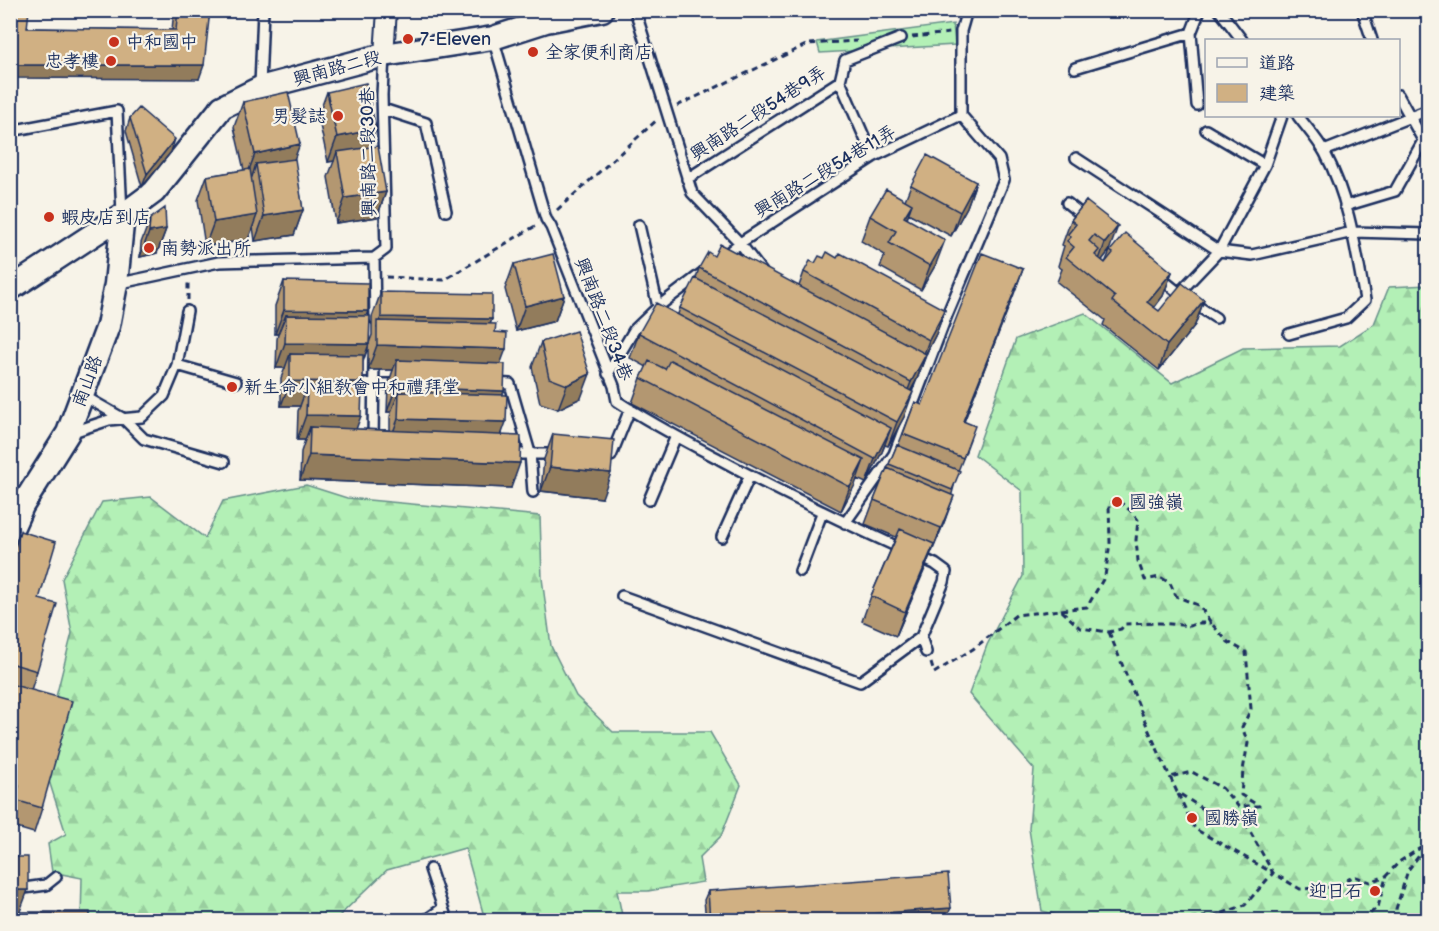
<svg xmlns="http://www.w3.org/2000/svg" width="1439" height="931" font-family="'Balsamiq Sans','LXGW WenKai TC',sans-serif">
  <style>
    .forest { fill: url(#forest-firs); stroke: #67908a; stroke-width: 1.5 }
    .park { fill: #b3f0b6; stroke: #67908a; stroke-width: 1.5 }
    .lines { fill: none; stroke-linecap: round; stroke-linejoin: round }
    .service-casing { stroke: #1b2f5e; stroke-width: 14 }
    .minor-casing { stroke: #1b2f5e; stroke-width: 22 }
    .tertiary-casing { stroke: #1b2f5e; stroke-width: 27 }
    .path { stroke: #1b2f5e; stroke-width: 3; stroke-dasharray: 6 4.5; stroke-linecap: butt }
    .service { stroke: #f7f3e8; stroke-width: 9 }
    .minor { stroke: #f7f3e8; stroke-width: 18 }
    .tertiary { stroke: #f7f3e8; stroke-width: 22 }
    .wall { fill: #b39771; stroke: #1b2f5e; stroke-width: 1.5; fill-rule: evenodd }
    .shaded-wall { fill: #927b5c; stroke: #1b2f5e; stroke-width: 1.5 }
    .building { fill: #d0b083; stroke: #1b2f5e; stroke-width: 1.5 }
    .poi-dot { fill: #c8321e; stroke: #f7f3e8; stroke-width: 2 }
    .labels { text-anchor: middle; stroke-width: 4.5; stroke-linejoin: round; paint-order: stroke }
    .poi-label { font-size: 18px; fill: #1b2f5e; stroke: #f7f3e8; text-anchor: start }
    .street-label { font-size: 18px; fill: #1b2f5e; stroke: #f7f3e8 }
  </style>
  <defs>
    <pattern id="forest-firs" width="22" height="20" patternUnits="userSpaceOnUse" patternTransform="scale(1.5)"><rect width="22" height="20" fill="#b3f0b6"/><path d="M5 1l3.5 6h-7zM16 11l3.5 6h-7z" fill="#99ce9f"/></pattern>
  </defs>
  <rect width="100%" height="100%" fill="#f7f3e8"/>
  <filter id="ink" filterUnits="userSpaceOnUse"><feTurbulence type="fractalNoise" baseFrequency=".0167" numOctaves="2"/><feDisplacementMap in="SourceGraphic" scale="12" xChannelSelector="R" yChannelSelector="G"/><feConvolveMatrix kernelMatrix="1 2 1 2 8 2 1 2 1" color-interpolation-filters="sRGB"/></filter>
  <g filter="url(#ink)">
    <path class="forest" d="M1428 285V920H1076L1042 911 1029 829 1034 769 969 694 987 645 1023 576 1022 491 975 455 1016 339 1085 313 1172 383 1243 348 1340 346 1374 324 1389 287Z
      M306 485 347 498 540 516 542 578 551 646 576 696 613 732H710L741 785 721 836 699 858 703 882 648 891H617L623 920H485L465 848 387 870 335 920H81L82 878 52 872 48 844 66 834 44 765 52 713 72 633 62 579 102 502 151 497 205 538 223 501Z"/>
    <path class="park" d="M953 24 955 45 820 53 817 42Z"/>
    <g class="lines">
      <g class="service-casing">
        <path id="service" d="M635 10 692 193 740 243 762 272
          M1219 10 1242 40
          M1362 10 1372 40
          M493 38 546 219 551 227 614 386 617 401C650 423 685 441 721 460 780 492 841 521 902 549
          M1075 68 1191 33
          M840 81 873 157
          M260 86 263 10
          M1398 95 1428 149
          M1197 105 1191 33 1200 10
          M383 109 426 123 446 211
          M961 115V31L967 10
          M1206 130 1265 165
          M10 131 117 111 122 213
          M1324 151 1428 110
          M1076 158 1219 251 1265 165 1282 116
          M687 179 840 81 845 60 901 38
          M1067 203 1087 219
          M1345 206 1395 191 1423 141 1428 121
          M639 225 659 311
          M724 256 740 243 873 157 961 115
          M374 258 375 319
          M1158 276 1179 293 1219 251 1252 255 1353 232 1428 234
          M116 284 219 262 374 258 386 249 382 95 384 55
          M1193 303 1216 318
          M1289 334 1346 318 1365 300C1356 250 1349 198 1325 153 1318 140 1307 128 1298 116
          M177 365 236 382
          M608 374 634 330 659 306 706 270
          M492 383 510 384 530 453 533 492
          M351 384H400
          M82 395 124 419 144 439 224 462
          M70 433 109 420 142 417 164 396 177 365 187 311
          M373 442 374 359
          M511 454H557
          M603 456H611L630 409
          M649 500 676 436
          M845 523 894 454 947 315 1004 180 999 159 961 115
          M722 537 750 475
          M917 556 935 564 946 572 944 582 921 637
          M800 571 822 513
          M622 596 860 682 921 637
          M921 637 926 652
          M430 869 447 920
          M10 890 46 885 56 877
          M426 920 443 908"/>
      </g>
      <g class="minor-casing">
        <path id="minor" d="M384 55 387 10"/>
      </g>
      <g class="tertiary-casing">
        <path id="tertiary" d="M10 289 123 215 154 192 222 107 260 88 384 55 493 38 546 21 602 10
          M10 533 22 506 68 433 108 326 116 284 123 215"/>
      </g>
      <path class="path" d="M912 37 950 33
        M677 106 808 44 857 41
        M557 210 657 120
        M386 277 444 280 537 225
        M188 300V280
        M1061 610 1087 607 1105 576 1110 543 1109 504 1116 499 1131 511 1138 520 1136 540 1138 561 1145 580 1160 577 1170 583 1176 596 1200 606 1211 623 1228 642 1246 652 1251 709 1242 727 1248 743 1243 770 1241 795 1259 806H1238L1222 788 1192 772 1170 777
        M1109 632 1149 731 1177 792 1206 811 1242 817 1273 873 1300 889 1335 887 1354 876 1370 882 1386 876 1399 862 1428 843
        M931 663 934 673 973 649 1016 615 1061 610 1080 628 1109 632 1121 629 1125 624 1160 623 1190 626 1197 623H1211
        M1178 794 1195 829 1273 873 1245 905 1215 916 1192 918 1191 920
        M1362 920 1378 907 1386 877
        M1395 920 1396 909 1408 870 1428 844"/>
      <use href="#service" class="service"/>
      <use href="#minor" class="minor"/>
      <use href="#tertiary" class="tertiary"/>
    </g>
    <path class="wall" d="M174 10H210L199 79 27 28 172 30Z
      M327 92 376 129 369 147 386 192 377 217 336 223 328 177 334 161 328 162 318 116Z
      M243 102 294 159 303 210 294 235 255 241 253 227 248 240 205 246 198 200 207 176 244 170 234 127Z
      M130 118 171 152 142 187 126 131Z
      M976 182 967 207 951 236 908 213 907 218 936 264 921 290 880 267 885 255 861 241 870 216 905 200 911 185Z
      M1086 201 1109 251 1102 260 1105 263 1110 251 1172 272 1163 296 1154 308 1159 311 1204 300 1195 325 1159 370 1103 325 1105 320 1057 282 1062 269 1058 266 1064 246 1062 245 1071 220Z
      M150 219 166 229 157 253 140 257 141 243Z
      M714 256 799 286 804 272 815 263 824 258 945 310 936 334 926 354 917 379 911 391 904 417 888 446 885 445 882 452 866 483 857 479 841 511 632 403 641 378 647 367 630 358 639 333 678 314 680 308 696 278 699 268Z
      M514 264 564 296 555 321 516 331 505 289Z
      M1023 269 964 422 966 451 958 471 945 520 896 636 862 621 871 596 896 537 865 524 874 500 897 445 898 446 915 402 922 405Z
      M284 281 368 311 366 316 369 343 372 335V317L381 292 492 319 490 324 495 332 501 364 504 391 502 395V435L511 488 300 480 301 452 305 440H297L298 411 300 406H281V378L285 368H276L277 339 278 334H275V306ZM368 347V370H393L388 385 387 412H391L390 417V430L356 429 361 387 363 382V362Z
      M541 342 581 398 558 409 540 403 532 367Z
      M553 434 602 498 541 491 544 459Z
      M20 531 39 599 37 671 31 690 42 808 34 833 10 826V558Z
      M708 891 947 916 893 921H706L704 900Z"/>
    <path class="shaded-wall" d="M10 65H204L199 79 10 78Z
      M376 129 367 154 337 152 334 161 328 162 337 137Z
      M175 139 171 152 142 187 147 174Z
      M300 144 291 168 256 164 252 177 246 178 255 154Z
      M976 182 967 207 951 236 960 212Z
      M386 192 377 217 336 223 345 198Z
      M912 204 903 229 904 217Z
      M303 210 294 235 255 241 264 216Z
      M257 215 248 240 205 246 214 222Z
      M1118 226 1109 251 1096 268 1105 243Z
      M166 229 157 253 140 257 149 232Z
      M945 240 936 264 921 290 930 266Z
      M1023 269 1014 294 954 446 963 421Z
      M1172 272 1163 296 1141 324 1147 302Z
      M564 296 555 321 516 331 525 306Z
      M1204 300 1195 325 1159 370 1167 345Z
      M284 310 368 311 359 335 286 315 278 334H275Z
      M945 310 936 334 920 365 929 340Z
      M381 317 492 319 483 343 377 328Z
      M285 343 369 344 360 369 290 354 285 368H276Z
      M377 345 506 349 497 373 397 360 393 370H368Z
      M926 354 917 379 902 406 911 382Z
      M590 374 581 398 558 409 567 385Z
      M290 381 363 382 354 406 307 387 300 406H281Z
      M396 387 504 391 495 415 399 392 391 412H387Z
      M913 392 904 417 888 446 897 422Z
      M306 415 361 416 352 440 310 427 305 440H297Z
      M398 419 506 422 497 447 389 443Z
      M891 428 882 452 866 483 875 459Z
      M309 455 520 463 511 488 300 480Z
      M864 460 855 485 841 511 850 487Z
      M550 467 611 473 602 498 541 491Z
      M954 496 945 520 932 552 941 528Z
      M934 544 925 569 896 636 905 612Z
      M10 890H28L19 914 10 915Z
      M951 908 947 916 893 921H775Z"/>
    <path class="building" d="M10 10H29L27 28 176 30 178 10H210L204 65H10Z
      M366 83 376 129 337 137 327 92Z
      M288 92 300 144 255 154 243 102Z
      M139 108 175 139 147 174 130 118Z
      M378 146 386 192 345 198 337 152Z
      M927 155 976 182 960 212 911 185Z
      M295 159 303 210 264 216 256 164Z
      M250 169 257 215 214 222 207 176Z
      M886 189 912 204 904 217 945 240 930 266 889 243 896 231 870 216Z
      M1086 201 1118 226 1105 243 1094 235 1089 241 1099 250 1095 255 1105 263 1113 253 1110 251 1125 233 1172 272 1147 302 1159 311 1182 283 1204 300 1167 345 1112 301 1115 297 1066 257 1074 247 1067 241 1071 237 1068 234 1076 224 1071 220Z
      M165 208 166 229 149 232 150 219Z
      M720 244 926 354 911 382 699 268 708 252 714 256Z
      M827 252 837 258 840 253 945 310 929 340 804 272 810 261 815 263 819 256 824 258Z
      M982 253 1023 269 963 421 975 426 963 458 903 434 915 402 922 405Z
      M553 254 564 296 525 306 514 264Z
      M695 278 913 392 897 422 680 308Z
      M284 281 368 283V311L284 310Z
      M381 292 492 294V319L381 317Z
      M656 303 891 428 875 459 639 333Z
      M286 315 370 316 369 344 285 343Z
      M377 321 496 324 495 332 507 333 506 349 377 345Z
      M576 331 590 374 567 385 549 378 541 342Z
      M290 354 363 355V382L290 381Z
      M397 360 505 364 504 391 396 387Z
      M670 360 864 460 850 487 641 378 649 361 665 369Z
      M307 387H362L361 416 306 415Z
      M399 392 507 395 506 422 398 419Z
      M310 427 521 436 520 463 309 455Z
      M553 434 614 440 611 473 550 467Z
      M897 445 960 471 952 490 889 464Z
      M887 468 954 496 941 528 874 500Z
      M900 529 934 544 905 612 871 596Z
      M20 531 56 542 39 599 57 604 37 671 10 663V615L16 596 10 594V564Z
      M10 684 72 701 42 808 15 800 19 786 10 783Z
      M10 857H28V890H10Z
      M948 874 951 908 775 921H710L708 891Z
      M10 912H90V921H10Z"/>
  </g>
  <g class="poi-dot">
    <circle cx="408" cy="39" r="6"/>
    <circle cx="114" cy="42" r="6"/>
    <circle cx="533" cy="52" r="6"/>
    <circle cx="111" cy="61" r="6"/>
    <circle cx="338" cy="116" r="6"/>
    <circle cx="49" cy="217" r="6"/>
    <circle cx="149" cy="248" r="6"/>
    <circle cx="232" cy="387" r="6"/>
    <circle cx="1117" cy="502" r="6"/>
    <circle cx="1192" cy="818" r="6"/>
    <circle cx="1375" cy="891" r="6"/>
  </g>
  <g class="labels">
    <g class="poi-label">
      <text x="420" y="45">7-Eleven</text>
      <text x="126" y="48">中和國中</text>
      <text x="545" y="58">全家便利商店</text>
      <text x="99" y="67" text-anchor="end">忠孝樓</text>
      <text x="326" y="122" text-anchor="end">男髮誌</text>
      <text x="61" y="223">蝦皮店到店</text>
      <text x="161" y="254">南勢派出所</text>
      <text x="244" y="393">新生命小組教會中和禮拜堂</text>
      <text x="1129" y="508">國強嶺</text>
      <text x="1204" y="824">國勝嶺</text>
      <text x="1363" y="897" text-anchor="end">迎日石</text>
    </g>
    <g class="street-label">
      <text transform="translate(337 68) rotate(-15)" y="6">興南路二段</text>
      <text transform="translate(758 113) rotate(-33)" y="6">興南路二段54巷9弄</text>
      <text transform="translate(368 152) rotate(-91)" y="6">興南路二段30巷</text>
      <text transform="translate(825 171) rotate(-31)" y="6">興南路二段54巷11弄</text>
      <text transform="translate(604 319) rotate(69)" y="6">興南路二段34巷</text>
      <text transform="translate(87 381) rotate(-69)" y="6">南山路</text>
    </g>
  </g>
  <rect width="1439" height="931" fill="none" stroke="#f7f3e8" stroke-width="36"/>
  <rect x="18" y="18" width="1403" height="895" fill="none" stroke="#1b2f5e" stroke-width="2" filter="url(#ink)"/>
  <rect x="1205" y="39" width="195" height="78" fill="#f7f3e8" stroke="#9fa5b1" stroke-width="1.5"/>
  <rect x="1217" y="58" width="30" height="9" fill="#f7f3e8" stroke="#9fa5b1" stroke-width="1.5"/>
  <text x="1259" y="69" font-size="18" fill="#1b2f5e">道路</text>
  <rect x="1217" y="84" width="30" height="18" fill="#d0b083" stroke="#9fa5b1" stroke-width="1.5"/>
  <text x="1259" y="99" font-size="18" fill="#1b2f5e">建築</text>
</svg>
